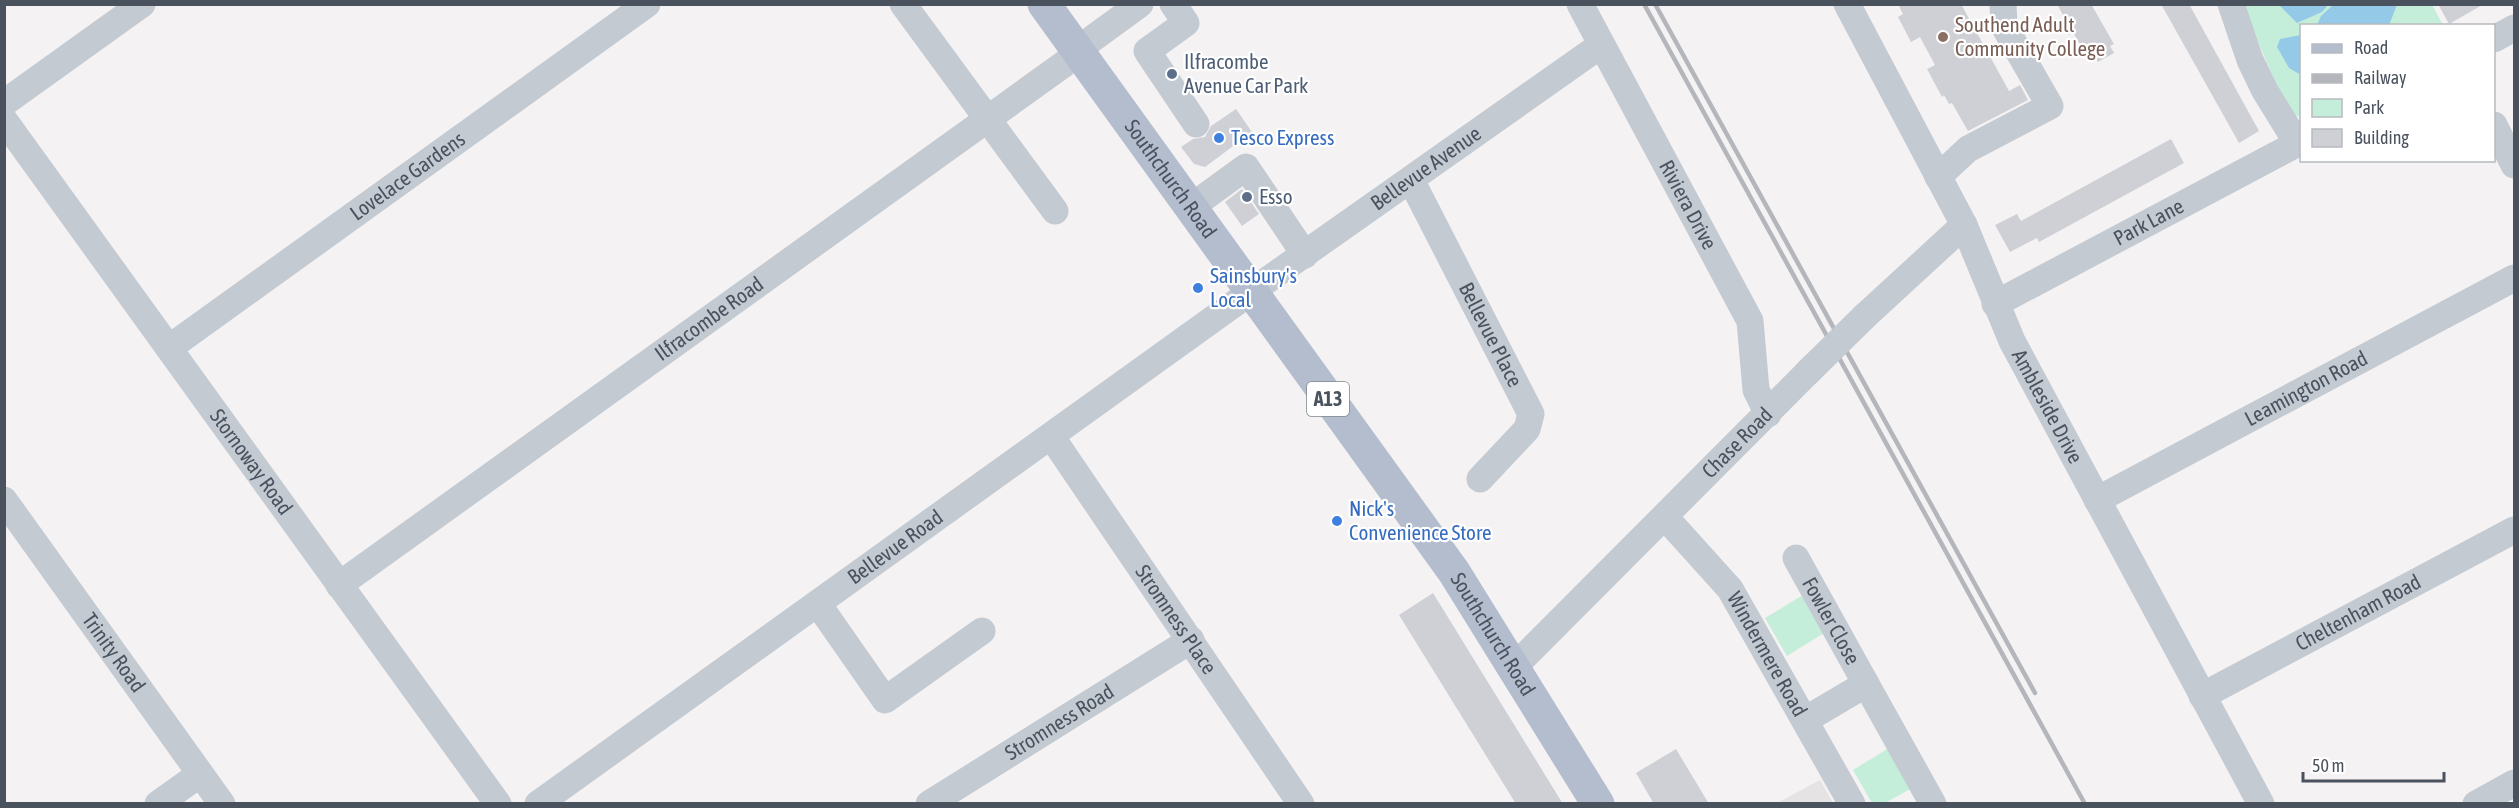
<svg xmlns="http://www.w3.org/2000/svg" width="2519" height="808" viewBox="0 0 2519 808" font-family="'Asap Condensed',sans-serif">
<rect width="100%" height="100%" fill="#f4f2f2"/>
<polygon fill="#e5e3e3" points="1820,780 1833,803 1777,803 1794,794"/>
<g fill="#c4eeda">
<polygon points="2242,5 2432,5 2443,25 2302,26 2301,117 2289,114"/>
<polygon points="1803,595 1824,633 1787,656 1765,618"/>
<polygon points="1889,748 1912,788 1885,803 1872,803 1853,770"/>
</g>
<g fill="#94cae8">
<polygon points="2279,5 2328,5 2322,12 2297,23"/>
<polygon points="2333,5 2333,4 2397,5 2389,25 2317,25 2321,16"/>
<polygon points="2301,35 2301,75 2289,68 2277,47 2280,39"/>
</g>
<g fill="#cfd0d6">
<polygon points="1898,4 1961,4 2009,91 2020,85 2028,100 1968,131 1952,103 1949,104 1944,95 1942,97 1927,69 1935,65 1920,37 1911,42 1898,17 1903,14"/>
<polygon points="2057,4 2091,4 2114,44 2110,46 2114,53 2098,62 2094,55 2088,59 2073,32 2069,35 2061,21 2065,19"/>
<polygon points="2161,4 2189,4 2259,131 2239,143"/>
<polygon points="2438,4 2484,4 2449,24"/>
<polygon points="1236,109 1252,132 1205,167 1194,164 1181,147 1193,139 1205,137 1211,126"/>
<polygon points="2171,139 2184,163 2039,242 2037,238 2010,252 1995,225 2017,214 2021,221"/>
<polygon points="1242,189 1259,214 1242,226 1225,202"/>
<polygon points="1433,593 1563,804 1516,804 1399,615"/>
<polygon points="1676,749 1709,804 1654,804 1636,773"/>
</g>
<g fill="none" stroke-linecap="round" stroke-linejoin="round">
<g stroke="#c3cad2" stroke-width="27">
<polyline points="903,4 1055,211"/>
<polyline points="1173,4 1186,23 1147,51 1196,124"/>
<path id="s1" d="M1580 4 1750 321 1756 390 1768 414"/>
<path id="s2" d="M1847 4 1964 225 2012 341 2261 804"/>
<polyline points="2231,4 2250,60 2265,91 2297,143"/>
<polyline points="2494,39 2514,28"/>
<polyline points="4,103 142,4"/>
<path id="s3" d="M4 120 498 804"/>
<polyline points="2494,125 2514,165"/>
<polyline points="1938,177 1968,149 2050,106 2004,26 2003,4"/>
<path id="s4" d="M1411 180 1531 414 1527 429 1480 479"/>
<polyline points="1191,207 1246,167 1305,255"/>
<path id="s5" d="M1995 304 2302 141"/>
<polyline points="1865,316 1964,225"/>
<path id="s6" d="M169 348 647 4"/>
<path id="s7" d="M1051 436 1301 804"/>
<path id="s8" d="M4 500 222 804"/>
<path id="s9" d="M2097 500 2514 278"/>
<path id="s10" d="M1665 517 1730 589 1852 804"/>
<path id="s11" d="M1796 558 1866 684 1805 720"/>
<path id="s12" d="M339 585 1064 64 1092 39 1140 4"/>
<polyline points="818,604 885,700 982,631"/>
<path id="s13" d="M1515 666 1808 372"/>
<polyline points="1866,684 1933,804"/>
<path id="s14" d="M2202 696 2514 530"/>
<polyline points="158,804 200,774"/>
<path id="s15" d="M538 804 1252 291 1601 45"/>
<path id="s16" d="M929 804 1191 640"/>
<polyline points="2476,804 2514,783"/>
</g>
<path stroke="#b3bdce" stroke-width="33" id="s17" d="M1044 4 1454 572 1598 804"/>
<g stroke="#b4b6bb" stroke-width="4.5">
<polyline points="1644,4 2085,804"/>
<polyline points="1655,4 2035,693"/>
</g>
<polyline stroke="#c3cad2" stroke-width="27" points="1808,372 1865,316"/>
</g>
<circle fill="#8d6e63" stroke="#fff" stroke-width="2" cx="1943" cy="37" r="6"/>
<g fill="#5c6f8a" stroke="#fff" stroke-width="2">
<circle cx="1172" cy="74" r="6"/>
<circle cx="1247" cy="197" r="6"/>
</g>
<g fill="#3f7fe0" stroke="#fff" stroke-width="2">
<circle cx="1219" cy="138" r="6"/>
<circle cx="1198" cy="288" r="6"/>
<circle cx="1337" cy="521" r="6"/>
</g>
<g text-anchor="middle" stroke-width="4.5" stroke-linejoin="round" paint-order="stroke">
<rect fill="#fff" stroke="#80868e" stroke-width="1.5" x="1307" y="382" width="42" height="34" rx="4.5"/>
<g font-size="20" font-weight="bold" fill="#4a525e">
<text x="1328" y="406">A13</text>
</g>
<g font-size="21" fill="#785e54" stroke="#fff" text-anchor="start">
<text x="1955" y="32">Southend Adult<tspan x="1955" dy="24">Community College</tspan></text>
</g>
<g font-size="21" fill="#4e5e75" stroke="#fff" text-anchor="start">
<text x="1184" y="69">Ilfracombe<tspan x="1184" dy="24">Avenue Car Park</tspan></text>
<text x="1259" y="204">Esso</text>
</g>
<g font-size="21" fill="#366cbe" stroke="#fff" text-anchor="start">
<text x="1231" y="145">Tesco Express</text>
<text x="1210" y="283">Sainsbury's<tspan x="1210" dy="24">Local</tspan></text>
<text x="1349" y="516">Nick's<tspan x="1349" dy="24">Convenience Store</tspan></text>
</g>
<g font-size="21" fill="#4a525e" stroke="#fff">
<text dy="7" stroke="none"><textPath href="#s15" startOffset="1092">Bellevue Avenue</textPath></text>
<text dy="7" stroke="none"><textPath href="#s6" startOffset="294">Lovelace Gardens</textPath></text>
<text dy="7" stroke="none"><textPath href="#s17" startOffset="216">Southchurch Road</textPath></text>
<text dy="7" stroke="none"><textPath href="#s1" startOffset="228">Riviera Drive</textPath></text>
<text dy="7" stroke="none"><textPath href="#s5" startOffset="174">Park Lane</textPath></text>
<text dy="7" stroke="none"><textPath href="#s12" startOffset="456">Ilfracombe Road</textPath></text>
<text dy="7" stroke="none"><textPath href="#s4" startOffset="174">Bellevue Place</textPath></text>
<text dy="7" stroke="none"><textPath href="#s9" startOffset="237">Leamington Road</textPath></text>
<text dy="7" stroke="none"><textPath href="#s2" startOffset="450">Ambleside Drive</textPath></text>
<text dy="7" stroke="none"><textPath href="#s13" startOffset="315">Chase Road</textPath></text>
<text dy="7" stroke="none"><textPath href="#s3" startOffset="422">Stornoway Road</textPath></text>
<text dy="7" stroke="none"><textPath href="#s15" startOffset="440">Bellevue Road</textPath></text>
<text dy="7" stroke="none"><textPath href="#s14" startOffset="177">Cheltenham Road</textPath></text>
<text dy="7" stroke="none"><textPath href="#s7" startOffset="222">Stromness Place</textPath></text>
<text dy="7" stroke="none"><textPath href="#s11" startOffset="72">Fowler Close</textPath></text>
<text dy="7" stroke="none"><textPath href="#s17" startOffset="774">Southchurch Road</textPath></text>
<text dy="7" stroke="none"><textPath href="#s8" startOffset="188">Trinity Road</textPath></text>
<text dy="7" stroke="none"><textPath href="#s10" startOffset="172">Windermere Road</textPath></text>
<text dy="7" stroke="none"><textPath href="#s16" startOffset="154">Stromness Road</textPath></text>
</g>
</g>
<rect width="2519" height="808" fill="none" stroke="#4a525e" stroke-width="12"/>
<rect x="2300" y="24" width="195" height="138" fill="#ffffff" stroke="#b7babf" stroke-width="1.5"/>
<rect x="2312" y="44" width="30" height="9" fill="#b3bdce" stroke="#b7babf" stroke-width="1.5"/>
<text x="2354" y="54" font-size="18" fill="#4a525e">Road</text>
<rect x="2312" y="74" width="30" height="9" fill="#b4b6bb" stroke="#b7babf" stroke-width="1.5"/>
<text x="2354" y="84" font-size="18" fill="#4a525e">Railway</text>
<rect x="2312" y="99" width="30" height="18" fill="#c4eeda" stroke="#b7babf" stroke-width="1.5"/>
<text x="2354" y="114" font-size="18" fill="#4a525e">Park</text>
<rect x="2312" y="129" width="30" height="18" fill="#cfd0d6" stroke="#b7babf" stroke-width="1.5"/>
<text x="2354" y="144" font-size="18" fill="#4a525e">Building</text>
<path d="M2303 772v9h141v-9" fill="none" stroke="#4a525e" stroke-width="3"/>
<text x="2312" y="772" font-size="18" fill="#4a525e" stroke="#ffffff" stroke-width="4.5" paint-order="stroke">50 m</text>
</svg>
